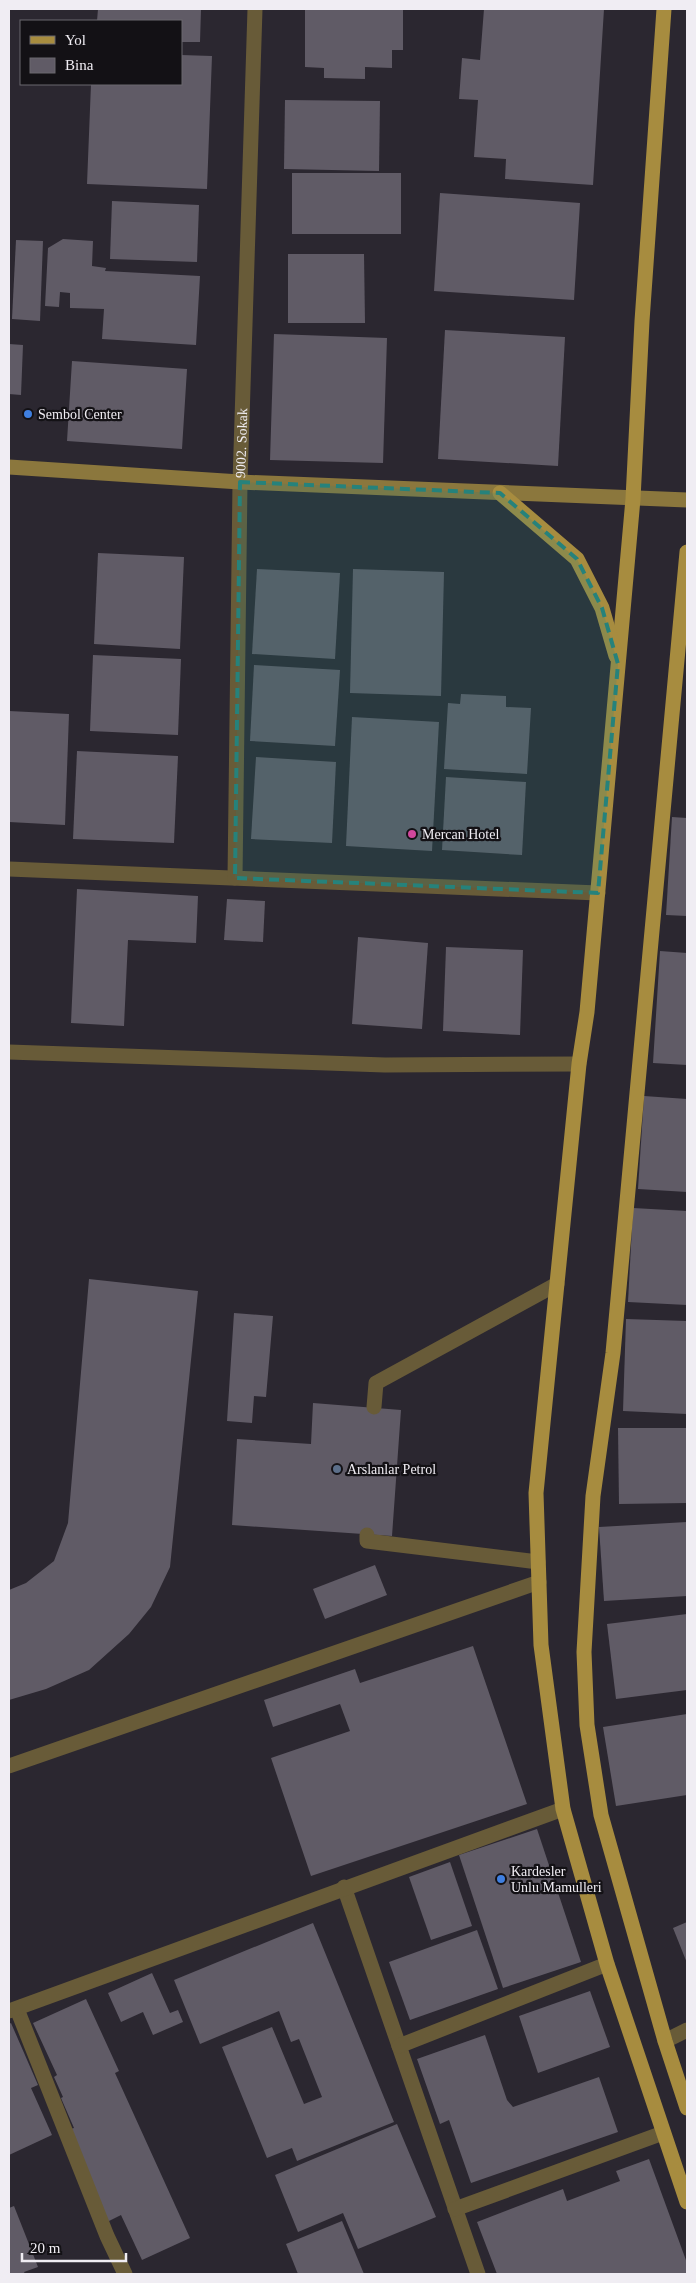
<svg xmlns="http://www.w3.org/2000/svg" width="696" height="2283" viewBox="0 0 696 2283" font-family="Georgia,serif">
<rect width="100%" height="100%" fill="#2b2730"/>
<g fill="#605b66">
<polygon points="98,9 201,9 200,42 181,42 181,21 97,21"/>
<polygon points="305,9 403,9 403,50 392,50 392,68 365,67 365,79 324,78 324,68 305,67"/>
<polygon points="484,9 604,9 593,185 505,179 506,159 474,157 478,100 459,99 462,58 480,60"/>
<polygon points="181,55 212,56 207,189 87,184 91,84 181,84"/>
<polygon points="285,100 380,101 379,171 284,169"/>
<rect x="292" y="173" width="109" height="61"/>
<polygon points="440,193 580,203 574,300 434,291"/>
<polygon points="112,201 199,205 197,262 110,259"/>
<polygon points="63,239 93,241 92,266 106,268 105,271 200,276 196,345 102,339 104,309 70,308 70,293 60,292 59,307 45,306 48,248"/>
<polygon points="16,240 43,241 40,321 12,319"/>
<polygon points="288,254 364,254 365,323 288,323"/>
<polygon points="445,330 565,337 558,466 438,459"/>
<polygon points="274,334 387,338 383,463 270,460"/>
<polygon points="9,344 23,345 21,395 9,394"/>
<polygon points="72,361 187,369 182,449 67,441"/>
<polygon points="98,553 184,557 180,649 94,644"/>
<polygon points="257,569 340,573 335,659 252,654"/>
<polygon points="353,569 444,572 441,696 350,693"/>
<polygon points="93,655 181,659 178,735 90,731"/>
<polygon points="254,665 340,670 335,746 250,741"/>
<polygon points="461,694 506,696 506,707 531,708 527,774 444,769 448,703 460,704"/>
<polygon points="9,711 69,714 65,825 9,822"/>
<polygon points="352,717 439,722 432,851 346,846"/>
<polygon points="77,751 178,756 174,843 73,839"/>
<polygon points="256,757 336,762 332,843 251,839"/>
<polygon points="446,777 526,782 522,855 442,850"/>
<polygon points="672,817 687,818 687,916 666,915"/>
<polygon points="77,889 198,896 196,943 128,940 124,1026 71,1023"/>
<polygon points="227,899 265,901 263,942 224,940"/>
<polygon points="358,937 428,943 422,1029 352,1024"/>
<polygon points="446,947 523,950 520,1035 443,1031"/>
<polygon points="660,951 687,953 687,1065 653,1063"/>
<polygon points="644,1096 687,1099 687,1192 638,1189"/>
<polygon points="633,1208 687,1211 687,1305 628,1302"/>
<polygon points="89,1279 198,1291 170,1567 151,1607 129,1634 89,1670 46,1689 9,1700 9,1590 26,1583 54,1561 68,1523"/>
<polygon points="234,1313 273,1316 266,1397 254,1396 252,1423 227,1421"/>
<polygon points="626,1319 687,1321 687,1414 623,1411"/>
<polygon points="313,1403 401,1410 392,1536 232,1525 237,1439 311,1444"/>
<polygon points="618,1428 687,1428 687,1503 619,1504"/>
<polygon points="687,1522 687,1596 604,1601 599,1527"/>
<polygon points="375,1565 387,1595 325,1619 313,1589"/>
<polygon points="687,1614 687,1690 616,1699 607,1624"/>
<polygon points="473,1646 527,1804 311,1876 271,1758 350,1731 340,1704 273,1727 264,1700 355,1669 360,1683"/>
<polygon points="687,1714 687,1795 616,1806 603,1727"/>
<polygon points="537,1829 581,1962 503,1988 459,1855"/>
<polygon points="450,1862 472,1926 431,1940 409,1877"/>
<polygon points="687,1922 687,1963 673,1928"/>
<polygon points="313,1923 394,2122 297,2161 292,2148 267,2158 222,2047 272,2027 304,2104 322,2097 299,2039 291,2042 279,2011 200,2044 174,1980"/>
<polygon points="477,1930 498,1989 410,2020 389,1962"/>
<polygon points="152,1973 170,2013 178,2010 183,2022 153,2035 143,2012 121,2022 108,1993"/>
<polygon points="590,1991 610,2047 538,2073 519,2016"/>
<polygon points="86,1999 119,2071 115,2073 190,2238 142,2260 121,2215 107,2222 70,2129 74,2128 61,2098 63,2097 54,2077 57,2075 33,2023"/>
<polygon points="11,2023 38,2085 31,2088 52,2135 9,2155 9,2024"/>
<polygon points="485,2035 507,2100 513,2107 599,2077 618,2132 471,2183 449,2120 440,2124 417,2059"/>
<polygon points="397,2124 436,2217 358,2249 343,2213 298,2232 275,2175"/>
<polygon points="649,2159 687,2263 687,2274 497,2274 477,2222 563,2189 567,2201 620,2181 616,2171"/>
<polygon points="14,2206 38,2267 24,2272 25,2274 9,2274 9,2208"/>
<polygon points="342,2221 364,2274 298,2274 286,2244"/>
</g>
<g fill="none" stroke-linecap="round" stroke-linejoin="round">
<g stroke="#685b38" stroke-width="15">
<polyline points="374,1407 376,1383 557,1284"/>
<polyline points="367,1535 367,1541 538,1562"/>
</g>
<g stroke="#685b38" stroke-width="15">
<polyline points="9,869 598,893"/>
<path id="s1" d="M235 878 240 482 255 9"/>
<polyline points="9,1052 385,1065 579,1064"/>
<polyline points="9,1766 539,1582"/>
<polyline points="344,1887 478,2274"/>
<polyline points="17,2009 107,2236 125,2274"/>
<polyline points="9,2011 563,1809"/>
<polyline points="665,2041 687,2030"/>
<polyline points="399,2046 607,1964"/>
<polyline points="455,2209 663,2133"/>
</g>
<polyline stroke="#8b773d" stroke-width="15" points="9,467 240,482 687,500"/>
<g stroke="#a78c3f" stroke-width="15">
<polyline points="664,9 642,321 633,499 587,1012 579,1064 536,1493 541,1645 563,1809 607,1964 687,2202"/>
<polyline points="500,493 577,559 602,608 616,656"/>
<polyline points="687,552 613,1353 593,1496 584,1652 587,1725 601,1815 665,2041 687,2108"/>
</g>
</g>
<path fill="#26827b" fill-opacity="0.2" stroke="#26827b" stroke-width="4" stroke-dasharray="10 6" stroke-linejoin="round" d="M240 482 500 493 577 559 602 608 618 664 598 893 235 878Z"/>
<g fill="#3f7fe0" stroke="#131115" stroke-width="2">
<circle cx="28" cy="414" r="5"/>
<circle cx="501" cy="1879" r="5"/>
</g>
<circle fill="#d1479c" stroke="#131115" stroke-width="2" cx="412" cy="834" r="5"/>
<circle fill="#5c6f8a" stroke="#131115" stroke-width="2" cx="337" cy="1469" r="5"/>
<g text-anchor="middle" stroke-width="4.5" stroke-linejoin="round" paint-order="stroke">
<g font-size="14" fill="#f0edf3" stroke="#131115" text-anchor="start">
<text x="38" y="419">Sembol Center</text>
<text x="422" y="839">Mercan Hotel</text>
<text x="347" y="1474">Arslanlar Petrol</text>
<text x="511" y="1876">Kardesler<tspan x="511" dy="16">Unlu Mamulleri</tspan></text>
</g>
<g font-size="14" fill="#f0edf3" stroke="#131115">
<text dy="5" stroke="none"><textPath href="#s1" startOffset="435">9002. Sokak</textPath></text>
</g>
</g>
<rect width="696" height="2283" fill="none" stroke="#f0edf3" stroke-width="20"/>
<rect x="20" y="20" width="162" height="65" fill="#131115" stroke="#6b696e"/>
<rect x="30" y="36" width="25" height="8" fill="#a78c3f" stroke="#6b696e"/>
<text x="65" y="45" font-size="15" fill="#f0edf3">Yol</text>
<rect x="30" y="58" width="25" height="15" fill="#605b66" stroke="#6b696e"/>
<text x="65" y="70" font-size="15" fill="#f0edf3">Bina</text>
<path d="M22 2253v8h104v-8" fill="none" stroke="#f0edf3" stroke-width="2.5"/>
<text x="30" y="2253" font-size="15" fill="#f0edf3" stroke="#131115" stroke-width="4" paint-order="stroke">20 m</text>
</svg>
